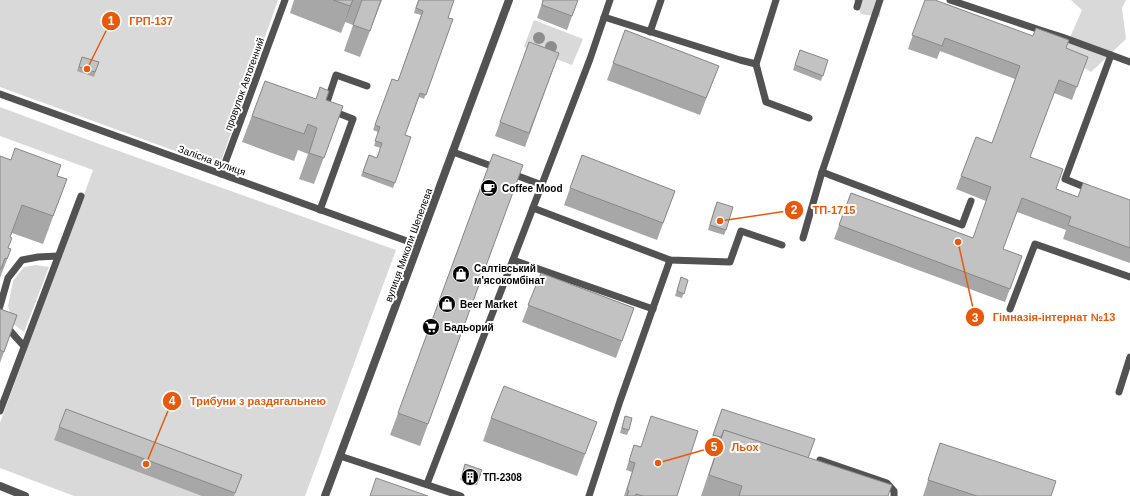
<svg xmlns="http://www.w3.org/2000/svg" width="1130" height="496" viewBox="0 0 1130 496" font-family="Arial,sans-serif">
<rect width="100%" height="100%" fill="#fff"/>
<g fill="#d9d9d9">
<polygon points="0,0 278,0 219,167 0,87"/>
<polygon points="854,0 881,0 880,17 861,14"/>
<polygon points="1071,0 1126,0 1122,8 1126,39 1091,72 1068,58 1067,44 1082,10"/>
<polygon points="534,20 583,39 572,65 524,47"/>
<polygon points="0,107 102,145 396,250 305,496 74,496 0,468 0,423 93,170 0,136"/>
<polygon points="36,265 49,267 24,332 12,323 8,306 13,281 24,267"/>
</g>
<g fill="none" stroke-linecap="round" stroke-linejoin="round">
<g stroke="#525252" stroke-width="7">
<polyline points="776,0 756,64 766,102 809,118"/>
<polyline points="950,0 1040,30 1062,37 1130,62"/>
<polyline points="857,7 859,0"/>
<polyline points="604,17 740,60 756,64"/>
<polyline points="650,32 661,0"/>
<polyline points="0,94 418,245"/>
<polyline points="453,152 497,168"/>
<polyline points="822,172 962,225 971,201"/>
<polyline points="510,173 542,185"/>
<polyline points="221,174 285,0"/>
<polyline points="1087,188 1065,179 1111,55"/>
<polyline points="533,208 670,260 730,262 741,231 782,245"/>
<polyline points="320,210 353,119 325,108 336,75 367,86"/>
<polyline points="803,238 822,172 880,0"/>
<polyline points="513,260 653,309"/>
<polyline points="0,306 8,278 22,260 38,257 58,256"/>
<polyline points="1010,309 1035,244 1130,277"/>
<path d="M0 311C4 326 14 335 24 346"/>
<polyline points="1119,392 1130,357"/>
<polyline points="0,411 81,196"/>
<polyline points="340,456 461,496"/>
<polyline points="820,460 887,483 894,491 894,496"/>
<polyline points="427,484 590,59 610,0"/>
<polyline points="589,496 620,401 670,260"/>
</g>
<g stroke="#525252" stroke-width="8">
<polyline points="0,486 25,496"/>
<polyline points="325,496 509,0"/>
</g>
</g>
<g fill="#8d8d8d">
<circle cx="539" cy="38" r="6"/>
<circle cx="551" cy="47" r="6"/>
</g>
<g fill="#a7a7a7">
<polygon points="294,0 382,0 360,57 344,51 353,25 345,22 341,33 290,13"/>
<polygon points="418,0 448,18 453,19 424,99 419,97 405,135 411,137 393,188 361,176 369,155 377,158 381,148 374,146 378,132 373,130 392,79 398,81 421,15 414,13"/>
<polygon points="543,0 578,0 567,30 537,18"/>
<polygon points="925,0 1066,48 1088,57 1072,100 1054,93 1030,157 1056,189 1078,197 1130,200 1130,263 1063,239 1066,230 1017,212 1003,249 1022,256 1005,302 834,239 851,193 973,238 986,201 956,189 976,137 992,143 1015,79 940,51 937,59 908,49"/>
<polygon points="625,30 719,66 700,115 607,80"/>
<polygon points="529,42 559,53 525,147 495,136"/>
<polygon points="800,50 828,60 821,81 793,70"/>
<polygon points="82,57 99,62 94,77 77,71"/>
<polygon points="265,81 316,99 326,100 343,106 314,184 299,179 308,154 298,150 294,161 242,142"/>
<polygon points="493,154 523,165 420,446 390,435"/>
<polygon points="582,155 675,191 657,240 564,205"/>
<polygon points="0,156 67,179 43,244 12,233 10,237 8,248 11,249 0,278"/>
<polygon points="715,206 726,230 724,235 708,230"/>
<polygon points="541,273 634,308 616,358 522,322"/>
<polygon points="681,277 688,280 682,298 675,296"/>
<polygon points="0,309 17,315 0,363"/>
<polygon points="66,409 242,475 234,496 202,496 54,440"/>
<polygon points="722,409 808,458 888,496 701,496 716,451 708,448"/>
<polygon points="625,416 629,430 627,435 620,433"/>
<polygon points="651,416 677,496 624,496 632,472 626,470 631,454 634,445 641,447"/>
<polygon points="491,418 597,422 577,476 483,441"/>
<polygon points="940,443 1051,496 923,496"/>
<polygon points="465,464 482,470 477,485 460,480"/>
</g>
<polygon fill="#888" points="353,0 341,33 350,6"/>
<g fill="#c2c2c2" stroke="#888">
<polygon points="333,0 353,0 350,6"/>
<polygon points="362,0 381,0 370,31 353,25"/>
<polygon points="419,0 454,0 448,18 453,19 426,95 420,93 405,135 411,137 395,183 363,172 369,155 377,158 382,143 375,141 380,127 375,125 392,79 398,81 423,11 416,8"/>
<polygon points="543,0 578,0 572,16 542,5"/>
<polygon points="925,0 935,0 1033,36 1036,28 1069,40 1066,48 1088,57 1077,87 1059,80 1030,157 1063,169 1056,189 1078,197 1083,183 1130,200 1130,248 1068,225 1071,217 1022,198 1003,249 1022,256 1010,289 839,225 851,193 973,238 991,187 961,176 976,137 992,143 1020,66 945,38 942,46 912,35"/>
<polygon points="625,30 719,66 706,98 613,63"/>
<polygon points="529,42 559,53 529,133 500,122"/>
<polygon points="800,50 828,60 823,76 795,65"/>
<polygon points="82,57 99,62 95,72 79,67"/>
<polygon points="265,81 316,99 320,87 329,91 326,100 343,106 324,158 309,153 317,128 308,124 304,134 252,116"/>
<polygon points="15,148 61,165 57,176 67,179 53,216 22,205 10,237 12,238 8,248 11,249 7,259 5,258 1,269 0,269 0,156 11,160"/>
<polygon points="493,154 523,165 428,424 398,413"/>
<polygon points="582,155 675,191 663,223 570,188"/>
<polygon points="717,202 733,207 726,230 710,225"/>
<polygon points="541,273 634,308 622,341 528,305"/>
<polygon points="681,277 688,280 684,294 677,291"/>
<polygon points="0,309 17,315 4,352 0,350"/>
<polygon points="504,386 597,422 585,454 491,418"/>
<polygon points="66,409 242,475 235,493 59,427"/>
<polygon points="722,409 815,439 808,458 724,430 721,437 713,435"/>
<polygon points="625,416 632,418 629,430 622,428"/>
<polygon points="651,416 698,431 677,496 643,496 636,494 635,496 627,496 629,491 627,490 635,463 629,461 634,445 641,447"/>
<polygon points="724,430 892,485 888,496 739,496 742,486 709,475"/>
<polygon points="940,443 1056,481 1051,496 977,496 928,480"/>
<polygon points="465,464 482,470 478,481 462,475"/>
<polygon points="376,478 428,496 370,496"/>
</g>
<defs>
<g id="cafe-disc" transform="scale(0.9)"><circle r="9.5" fill="#000" stroke="#fff"/><path d="M-5.5-4.5H6V0H3Q3 3.5 0 3.5H-2.5Q-5.5 3.5-5.5 0ZM3-3.2v2h1.7v-2ZM-6 4.5H4V6H-6Z" fill="#fff"/></g>
<g id="shop-disc" transform="scale(0.9)"><circle r="9.5" fill="#000" stroke="#fff"/><path d="M-5-2.5h2.3a2.7 3.5 0 0 1 5.4 0H5L5.5 6h-11ZM-1.5-2.5h3a1.5 2.3 0 0 0-3 0Z" fill="#fff"/></g>
<g id="supermarket-disc" transform="scale(0.9)"><circle r="9.5" fill="#000" stroke="#fff"/><path d="M-6-5.5h2.5l.6 2H6L4.5 2H-2.5L-4.4-4H-6ZM-1.5 3.2a1.3 1.3 0 1 0 .1 0ZM3 3.2a1.3 1.3 0 1 0 .1 0Z" fill="#fff"/></g>
<g id="building-disc" transform="scale(0.9)"><circle r="9.5" fill="#000" stroke="#fff"/><path d="M-4-6H4V6H1V3H-1V6H-4ZM-2.5-4.3h1.7v1.8h-1.7ZM.8-4.3h1.7v1.8H.8ZM-2.5-1h1.7V.8h-1.7ZM.8-1h1.7V.8H.8Z" fill="#fff"/></g>
</defs>
<g fill-rule="evenodd">
<use href="#cafe-disc" x="489" y="188"/>
<use href="#shop-disc" x="461" y="274"/>
<use href="#shop-disc" x="447" y="304"/>
<use href="#supermarket-disc" x="431" y="327"/>
<use href="#building-disc" x="470" y="477"/>
</g>
<g text-anchor="middle" stroke-width="4" stroke-linejoin="round" paint-order="stroke">
<g font-size="10" fill="#000" stroke="#fff">
<text transform="translate(244 84) rotate(-70)" y="4">провулок Автогенний</text>
<text transform="translate(212 160) rotate(20)" y="4">Залісна вулиця</text>
<text transform="translate(408 245) rotate(-70)" y="4">вулиця Миколи Шепелєва</text>
</g>
<g font-size="10" font-weight="bold" fill="#000" stroke="#fff" text-anchor="start">
<text x="502" y="192">Coffee Mood</text>
<text x="474" y="272">Салтівський<tspan x="474" dy="12">м'ясокомбінат</tspan></text>
<text x="460" y="308">Beer Market</text>
<text x="444" y="331">Бадьорий</text>
<text x="483" y="481">ТП-2308</text>
</g>
</g>
<path fill="none" stroke="#e8590c" stroke-width="1.5" d="M87 69L111 21M720 221L794 210M958 242L975 317M146 464L172 401M658 463L714 447"/>
<g fill="#e8590c" stroke="#fff" stroke-width="1.5">
<circle cx="87" cy="69" r="4"/>
<circle cx="720" cy="221" r="4"/>
<circle cx="958" cy="242" r="4"/>
<circle cx="146" cy="464" r="4"/>
<circle cx="658" cy="463" r="4"/>
<circle cx="111" cy="21" r="10"/>
<circle cx="794" cy="210" r="10"/>
<circle cx="975" cy="317" r="10"/>
<circle cx="172" cy="401" r="10"/>
<circle cx="714" cy="447" r="10"/>
</g>
<g font-size="12" text-anchor="middle" font-weight="bold" fill="#fff">
<text x="111" y="25">1</text>
<text x="794" y="214">2</text>
<text x="975" y="322">3</text>
<text x="172" y="405">4</text>
<text x="714" y="451">5</text>
</g>
<g font-size="11" text-anchor="middle" font-weight="bold" fill="#e8590c" stroke="#fff" stroke-width="4" stroke-linejoin="round" paint-order="stroke">
<text x="151" y="25">ГРП-137</text>
<text x="834" y="214">ТП-1715</text>
<text x="1054" y="321">Гімназія-інтернат №13</text>
<text x="258" y="405">Трибуни з раздягальнею</text>
<text x="745" y="451">Льох</text>
</g>
</svg>
